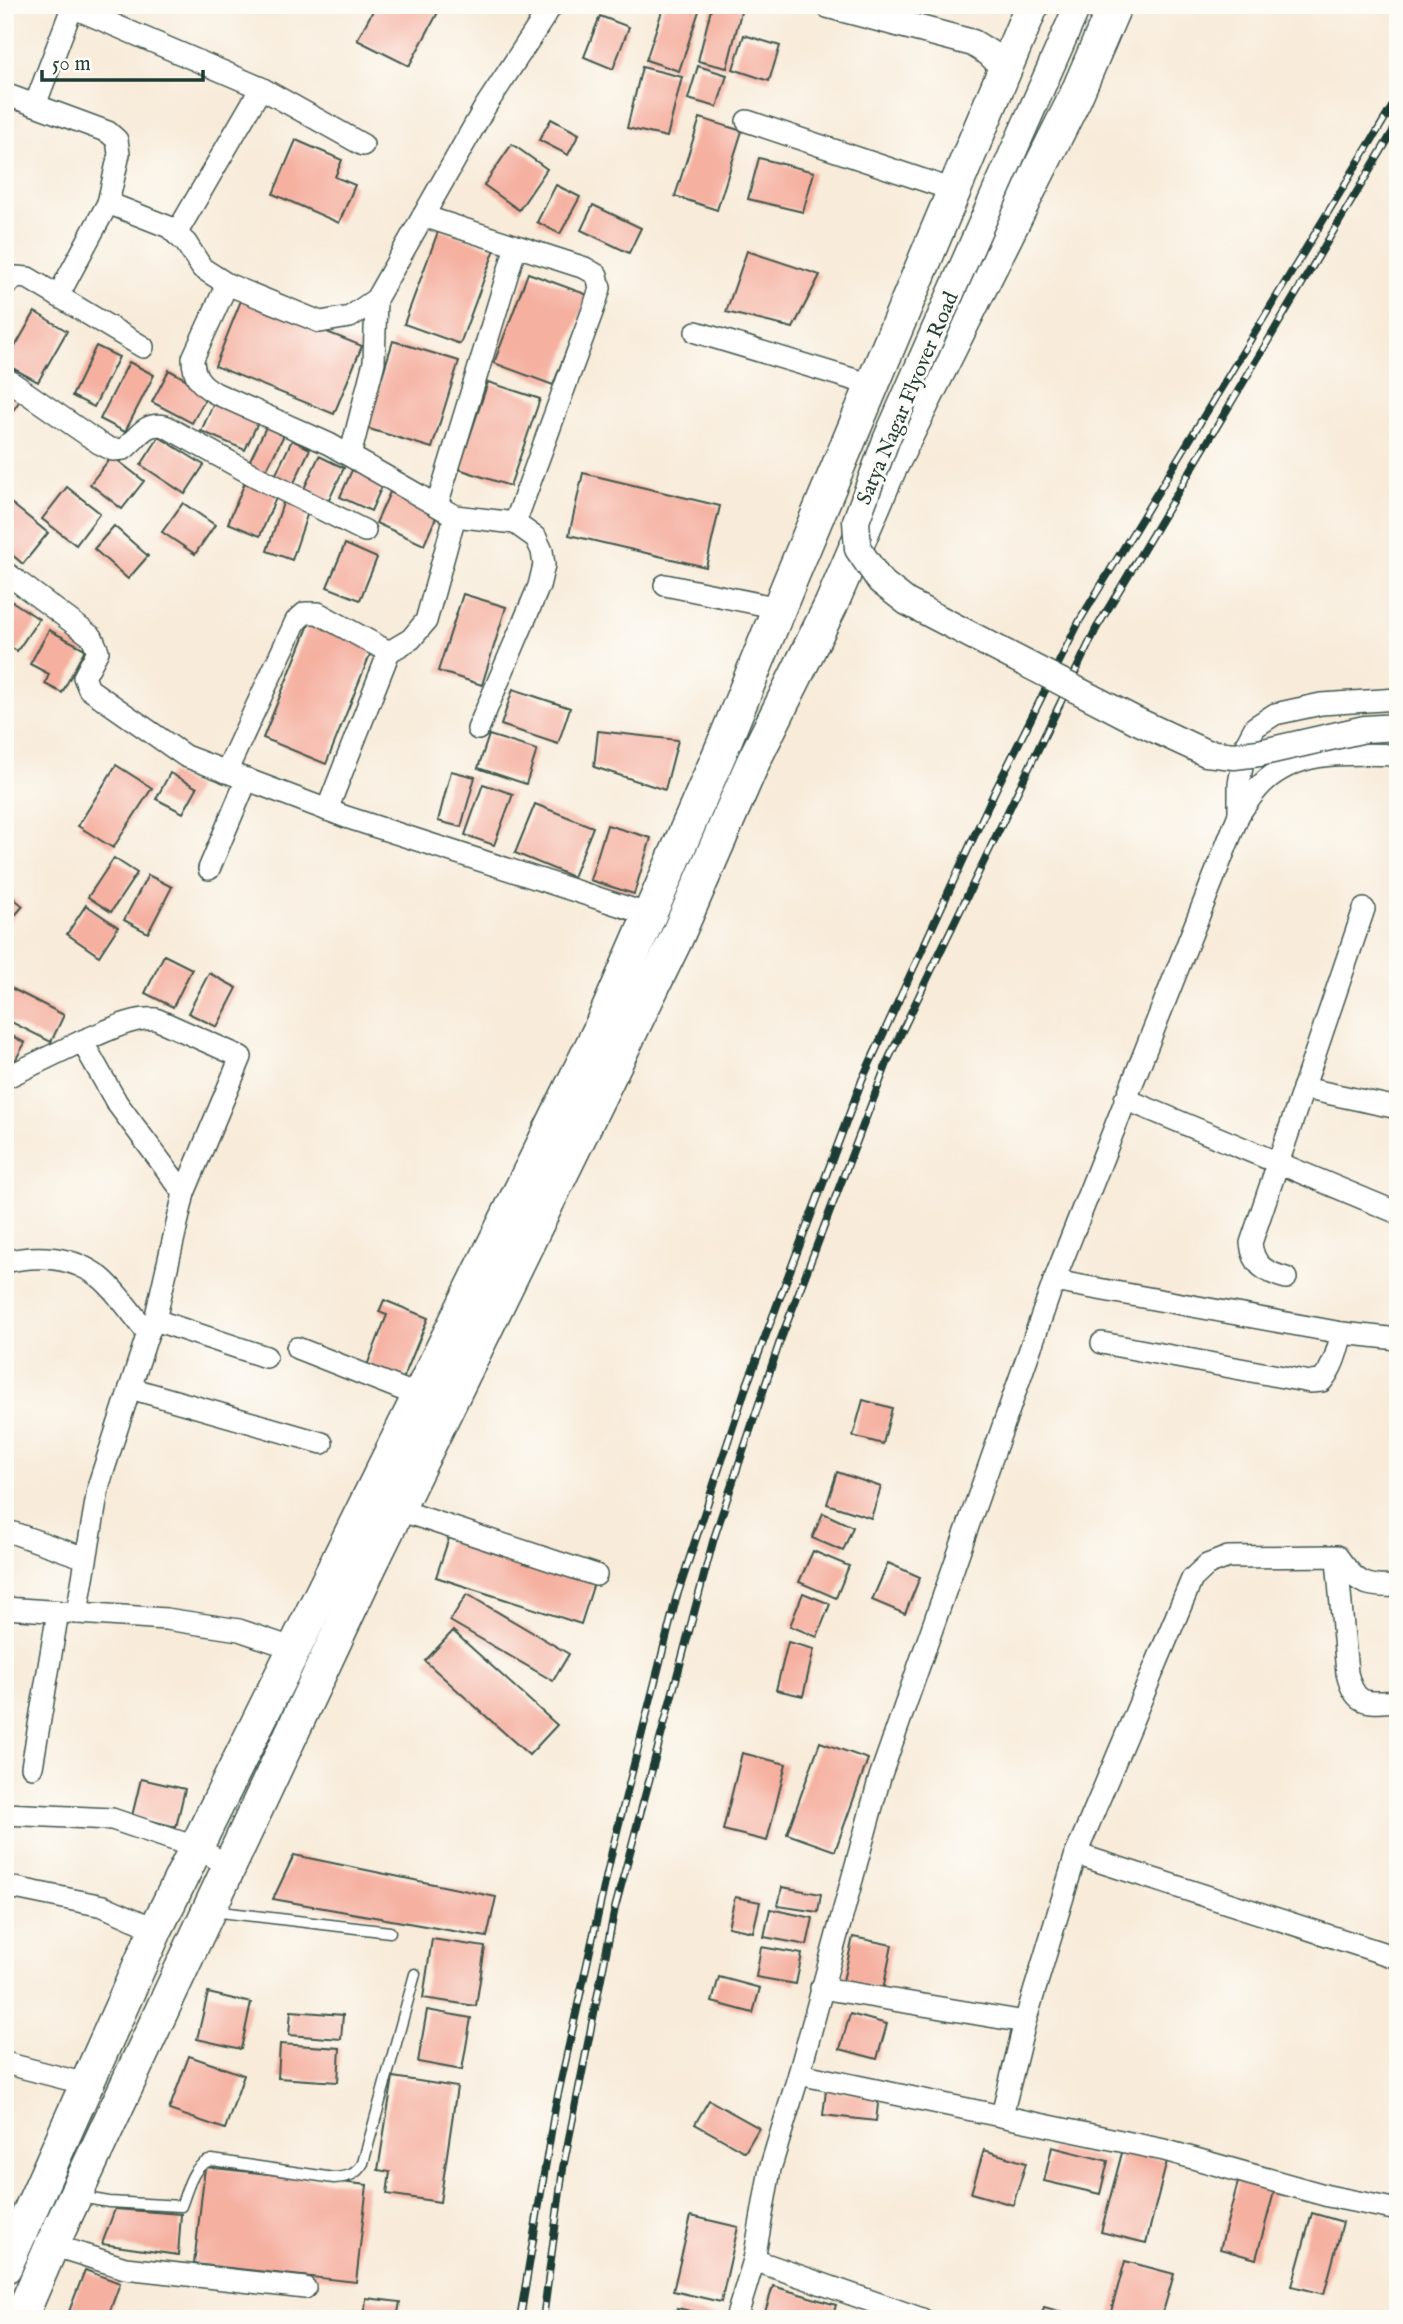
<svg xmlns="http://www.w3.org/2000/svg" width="1403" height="2324" viewBox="0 0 1403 2324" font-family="'IM FELL English',serif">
<rect width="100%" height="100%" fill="#fdfcf7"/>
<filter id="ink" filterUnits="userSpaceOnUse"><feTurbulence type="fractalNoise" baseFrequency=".0143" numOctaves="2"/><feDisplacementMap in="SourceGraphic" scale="14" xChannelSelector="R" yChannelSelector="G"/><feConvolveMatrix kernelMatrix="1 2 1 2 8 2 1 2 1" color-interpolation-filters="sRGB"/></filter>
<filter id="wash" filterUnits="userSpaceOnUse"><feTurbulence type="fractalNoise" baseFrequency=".00686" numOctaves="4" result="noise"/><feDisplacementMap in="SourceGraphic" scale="28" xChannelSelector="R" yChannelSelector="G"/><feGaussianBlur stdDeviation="1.57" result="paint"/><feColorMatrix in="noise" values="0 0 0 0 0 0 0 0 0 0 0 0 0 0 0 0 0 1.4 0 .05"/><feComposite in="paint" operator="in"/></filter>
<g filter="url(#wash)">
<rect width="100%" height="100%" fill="#f8ebd9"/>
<g id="blocks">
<g fill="#f5b0a0">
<polygon points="376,5 442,5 409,66 357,40"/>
<polygon points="664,5 701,5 679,71 646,60"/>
<polygon points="712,5 730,5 742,8 727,68 698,61"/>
<polygon points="600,16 629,27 613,69 584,57"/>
<polygon points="744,35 780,46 769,81 733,69"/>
<polygon points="698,66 727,75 717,107 688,99"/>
<polygon points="642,67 682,77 667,137 627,128"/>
<polygon points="700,118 742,131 717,210 675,196"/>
<polygon points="551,119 579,134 568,155 539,140"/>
<polygon points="296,140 342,160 335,177 355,185 339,223 273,194"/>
<polygon points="512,144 547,169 519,210 484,185"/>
<polygon points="759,158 814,172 803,212 748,199"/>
<polygon points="556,185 580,197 560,234 537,222"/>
<polygon points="593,205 641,228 629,253 581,230"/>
<polygon points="439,229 495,249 460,344 404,324"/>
<polygon points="747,251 820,275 793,328 726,312"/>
<polygon points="528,273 588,295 553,385 494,363"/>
<polygon points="242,298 362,346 334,414 215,366"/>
<polygon points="35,312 67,331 38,382 5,364"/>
<polygon points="393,341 459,361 432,448 366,428"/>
<polygon points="96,346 119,357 94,407 72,396"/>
<polygon points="129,362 154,375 125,432 100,419"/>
<polygon points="169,370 209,392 192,423 152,402"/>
<polygon points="488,382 540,399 510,486 459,469"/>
<polygon points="5,383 23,396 5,422"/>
<polygon points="216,398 260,418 245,450 201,431"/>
<polygon points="266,427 284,435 265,473 248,464"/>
<polygon points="159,437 204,465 185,494 141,465"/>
<polygon points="292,440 310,449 292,487 274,478"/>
<polygon points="112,456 144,481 122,509 90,484"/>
<polygon points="319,456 344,468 328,502 303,491"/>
<polygon points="352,470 383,484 371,511 340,497"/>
<polygon points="583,473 720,506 706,567 569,535"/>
<polygon points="246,480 278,493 260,536 228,523"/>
<polygon points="67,487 100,513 76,545 42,519"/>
<polygon points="390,492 438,513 424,545 376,523"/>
<polygon points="284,500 309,509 292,560 267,551"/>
<polygon points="11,503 48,533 23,564 5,549 5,510"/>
<polygon points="183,503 215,525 195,554 162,532"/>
<polygon points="114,526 148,556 128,579 94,549"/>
<polygon points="345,544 377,558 360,600 327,587"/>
<polygon points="463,594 506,607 482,685 438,671"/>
<polygon points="10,600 39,619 17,651 5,643 5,607"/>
<polygon points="310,622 373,647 326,764 263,738"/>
<polygon points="49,630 85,649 62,693 45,684 49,674 30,664"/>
<polygon points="513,689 570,708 558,744 501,725"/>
<polygon points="598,731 678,740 665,790 594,767"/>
<polygon points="489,735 537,750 526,784 478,768"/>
<polygon points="116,765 152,788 113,848 78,826"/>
<polygon points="451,771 475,777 461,827 438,821"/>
<polygon points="170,773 197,788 183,813 156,799"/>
<polygon points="483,784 513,794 494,845 465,835"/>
<polygon points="535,804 593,827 573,877 515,853"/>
<polygon points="607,825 651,838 634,894 590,880"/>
<polygon points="114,858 137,873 111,912 88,897"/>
<polygon points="148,875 172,887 148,933 124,920"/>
<polygon points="5,891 23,906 5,927"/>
<polygon points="86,905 118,927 99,956 67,934"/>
<polygon points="164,955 192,969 173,1007 145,993"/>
<polygon points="209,973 237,988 217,1027 188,1013"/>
<polygon points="5,985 64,1015 51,1042 5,1019"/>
<polygon points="5,1032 25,1043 11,1068 5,1065"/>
<polygon points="384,1300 428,1318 400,1387 364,1373 387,1315 379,1312"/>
<polygon points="863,1400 892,1408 883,1444 853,1436"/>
<polygon points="837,1472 881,1487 871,1518 827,1504"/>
<polygon points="823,1513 853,1527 843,1551 812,1538"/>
<polygon points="450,1535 594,1583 581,1624 436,1577"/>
<polygon points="813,1551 849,1566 836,1598 799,1582"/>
<polygon points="888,1563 920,1577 905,1614 872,1600"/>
<polygon points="803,1593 830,1604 817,1637 790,1626"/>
<polygon points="467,1594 569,1654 553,1681 450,1621"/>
<polygon points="453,1631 557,1725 529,1755 425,1661"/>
<polygon points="788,1642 814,1649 803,1696 776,1690"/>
<polygon points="820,1742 868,1759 835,1851 787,1834"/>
<polygon points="742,1753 786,1764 767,1841 723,1830"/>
<polygon points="141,1779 185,1789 176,1827 132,1816"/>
<polygon points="294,1855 496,1897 487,1937 273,1899"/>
<polygon points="782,1887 821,1894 818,1912 778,1906"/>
<polygon points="735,1897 760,1902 753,1932 728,1927"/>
<polygon points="770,1909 813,1918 807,1945 764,1937"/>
<polygon points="853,1937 892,1945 883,1990 843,1981"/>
<polygon points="432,1939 485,1947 476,2006 423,1998"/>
<polygon points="761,1947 802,1954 796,1984 756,1977"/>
<polygon points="719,1977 760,1988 753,2013 712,2002"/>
<polygon points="208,1993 251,2003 241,2049 197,2039"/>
<polygon points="427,2010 471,2018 462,2070 418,2062"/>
<polygon points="291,2011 343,2015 341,2039 289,2035"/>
<polygon points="850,2014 887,2024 877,2059 840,2049"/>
<polygon points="280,2044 340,2048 338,2082 278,2078"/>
<polygon points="189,2056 244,2075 225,2129 169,2110"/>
<polygon points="393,2077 457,2087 440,2202 387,2194 390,2172 378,2170"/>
<polygon points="826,2090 879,2096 876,2121 823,2115"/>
<polygon points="709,2100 759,2128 745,2152 695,2124"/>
<polygon points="1052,2147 1108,2161 1100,2194 1044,2181"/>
<polygon points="1123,2149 1167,2161 1146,2243 1101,2232"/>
<polygon points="984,2150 1026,2163 1013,2205 971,2193"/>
<polygon points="205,2167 367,2185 356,2282 194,2264"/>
<polygon points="1238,2182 1274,2192 1256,2259 1220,2249"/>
<polygon points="115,2209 181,2214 178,2255 102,2244"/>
<polygon points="1312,2213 1343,2222 1324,2294 1292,2286"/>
<polygon points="691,2216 738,2227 721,2302 673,2291"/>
<polygon points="1125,2261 1174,2274 1161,2319 1109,2319"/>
<polygon points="85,2270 120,2283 107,2319 66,2319"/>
<polygon points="773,2286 836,2305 832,2319 763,2319"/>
<polygon points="366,2298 400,2302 397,2319 364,2319"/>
<polygon points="1044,2307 1084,2318 1084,2319 1041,2319"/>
<polygon points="677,2308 723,2318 723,2319 675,2319"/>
</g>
</g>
</g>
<g filter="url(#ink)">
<use href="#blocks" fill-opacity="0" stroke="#40574d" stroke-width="2"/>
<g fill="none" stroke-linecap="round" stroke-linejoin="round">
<g stroke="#40574d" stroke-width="13">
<g id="service">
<polyline points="212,1911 390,1932"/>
<path d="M80 2197 109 2202 181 2206C188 2189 192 2164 212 2160L334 2178C348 2177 356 2175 363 2163L415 1974"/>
</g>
</g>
<g stroke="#40574d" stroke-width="24">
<g id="minor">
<polyline points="72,7 261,88 176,234"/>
<polyline points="261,88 363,145"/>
<polyline points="5,94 108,132 117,140 119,154 108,203"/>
<polyline points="35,105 73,5"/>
<polyline points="747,121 953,190"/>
<polyline points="423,216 585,268 597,275 600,288 594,307 515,523"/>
<path d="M227 284 193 358C193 376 200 384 215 393L329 444 455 516 515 523 536 538 542 551 544 565 539 586 478 729"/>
<polyline points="5,286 16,277 28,278 143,347"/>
<polyline points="58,296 108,203 169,227 186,243 202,268 227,284 320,322 350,317 376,299 485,107 552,5"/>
<polyline points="696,332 872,385"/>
<path d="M5 378 99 443 113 450 124 449C139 437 144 422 165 426L257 477 365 531"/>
<polyline points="350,456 374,362 376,299"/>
<polyline points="437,505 516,246"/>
<polyline points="5,572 92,637 98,651 84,677 89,689 185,756 346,817 650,915"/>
<polyline points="665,585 779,608"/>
<polyline points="226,772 296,621 305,613 318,613 389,652"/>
<polyline points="327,810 389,652 411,639 426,621 455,516"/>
<polyline points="1239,814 1239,784 1246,744 1255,727 1275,714 1321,704 1398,699"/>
<polyline points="209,869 247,779"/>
<path d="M82 1041C106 1032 130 1017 156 1019L241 1057 184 1193 155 1320 148 1333"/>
<polyline points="5,1078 82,1041 117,1103 184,1193"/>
<polyline points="1303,1088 1398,1108"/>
<polyline points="1125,1099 1398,1213"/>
<path d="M5 1262C37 1254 73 1256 101 1278 116 1290 134 1317 148 1333L99 1484 77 1613"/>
<path d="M1286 1278C1265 1272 1253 1265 1251 1243L1364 909"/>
<polyline points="1054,1281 1342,1333 1398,1339"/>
<polyline points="155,1320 266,1357"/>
<path d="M1102 1343 1310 1382 1322 1381C1334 1366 1337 1351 1342 1333"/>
<polyline points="297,1348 419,1396"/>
<polyline points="130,1388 322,1443"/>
<polyline points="399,1510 596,1575"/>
<polyline points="5,1530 85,1558"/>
<path d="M1337 1559 1347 1673C1355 1707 1367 1703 1398 1701"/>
<polyline points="5,1608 166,1619 239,1630 295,1649"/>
<polyline points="32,1767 58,1612"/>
<polyline points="5,1814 112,1819 195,1847 230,1866"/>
<polyline points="1076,1854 1398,1958"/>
<polyline points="5,1886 103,1906 156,1929"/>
<polyline points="821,1988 1025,2022"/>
<polyline points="5,2063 86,2084"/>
<polyline points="799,2074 1164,2150 1328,2196 1398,2210"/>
<path d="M1002 2115 1025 2022 1076 1854 1192 1579 1207 1565 1228 1557 1337 1556C1356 1583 1365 1588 1398 1586"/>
<polyline points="52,2245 125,2268 305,2288"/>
<polyline points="754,2260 922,2319"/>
<path d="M736 2319 754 2260 770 2169 799 2074 880 1777 1054 1281 1239 814C1246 804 1253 793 1262 784 1299 748 1350 754 1398 755"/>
</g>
</g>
<g stroke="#40574d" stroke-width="29">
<polyline id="tertiary" points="829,5 973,43 989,53 1005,68"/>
</g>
<g stroke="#40574d" stroke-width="36">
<g id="primary">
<polyline points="5,2267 156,1929 599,1031 722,748 790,581 1032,5"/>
<polyline points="20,2319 52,2245 370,1566 676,939 754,760 831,605 889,470 1075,98 1115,5"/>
</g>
</g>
<use href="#service" stroke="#fff" stroke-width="10"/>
<use href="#minor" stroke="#fff" stroke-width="21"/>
<use href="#tertiary" stroke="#fff" stroke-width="26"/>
<use href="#primary" stroke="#fff" stroke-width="33"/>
<g stroke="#1f3d34" stroke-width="8">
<g id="rail">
<polyline points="520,2319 555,2108 612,1851 676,1599 745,1390 862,1080 994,793 1080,620 1398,97"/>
<polyline points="543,2319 563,2168 615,1908 714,1538 780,1341 889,1058 1096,629 1398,123"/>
</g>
</g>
<use href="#rail" stroke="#fdfcf7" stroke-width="5" stroke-dasharray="16" stroke-linecap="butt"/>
<g stroke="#40574d" stroke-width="29" stroke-linecap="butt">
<polyline id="tertiary-bridge" points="1078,5 886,440 856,521 858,549 880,581 907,602 1135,720 1206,753 1234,756 1259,753 1365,729 1398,727"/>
</g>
<use href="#tertiary-bridge" stroke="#fff" stroke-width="26"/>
</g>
</g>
<g text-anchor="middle" stroke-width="6" stroke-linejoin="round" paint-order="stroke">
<g font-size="21" fill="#1f3d34" stroke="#fdfcf7">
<text transform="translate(907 398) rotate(-67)" y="7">Satya Nagar Flyover Road</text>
</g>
</g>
<rect width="1403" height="2324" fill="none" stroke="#fdfcf7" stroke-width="28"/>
<path d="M42 70v10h161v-10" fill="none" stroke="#1f3d34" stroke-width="3.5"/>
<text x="52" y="70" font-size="21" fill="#1f3d34" stroke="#fdfcf7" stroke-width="5" paint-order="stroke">50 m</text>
</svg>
